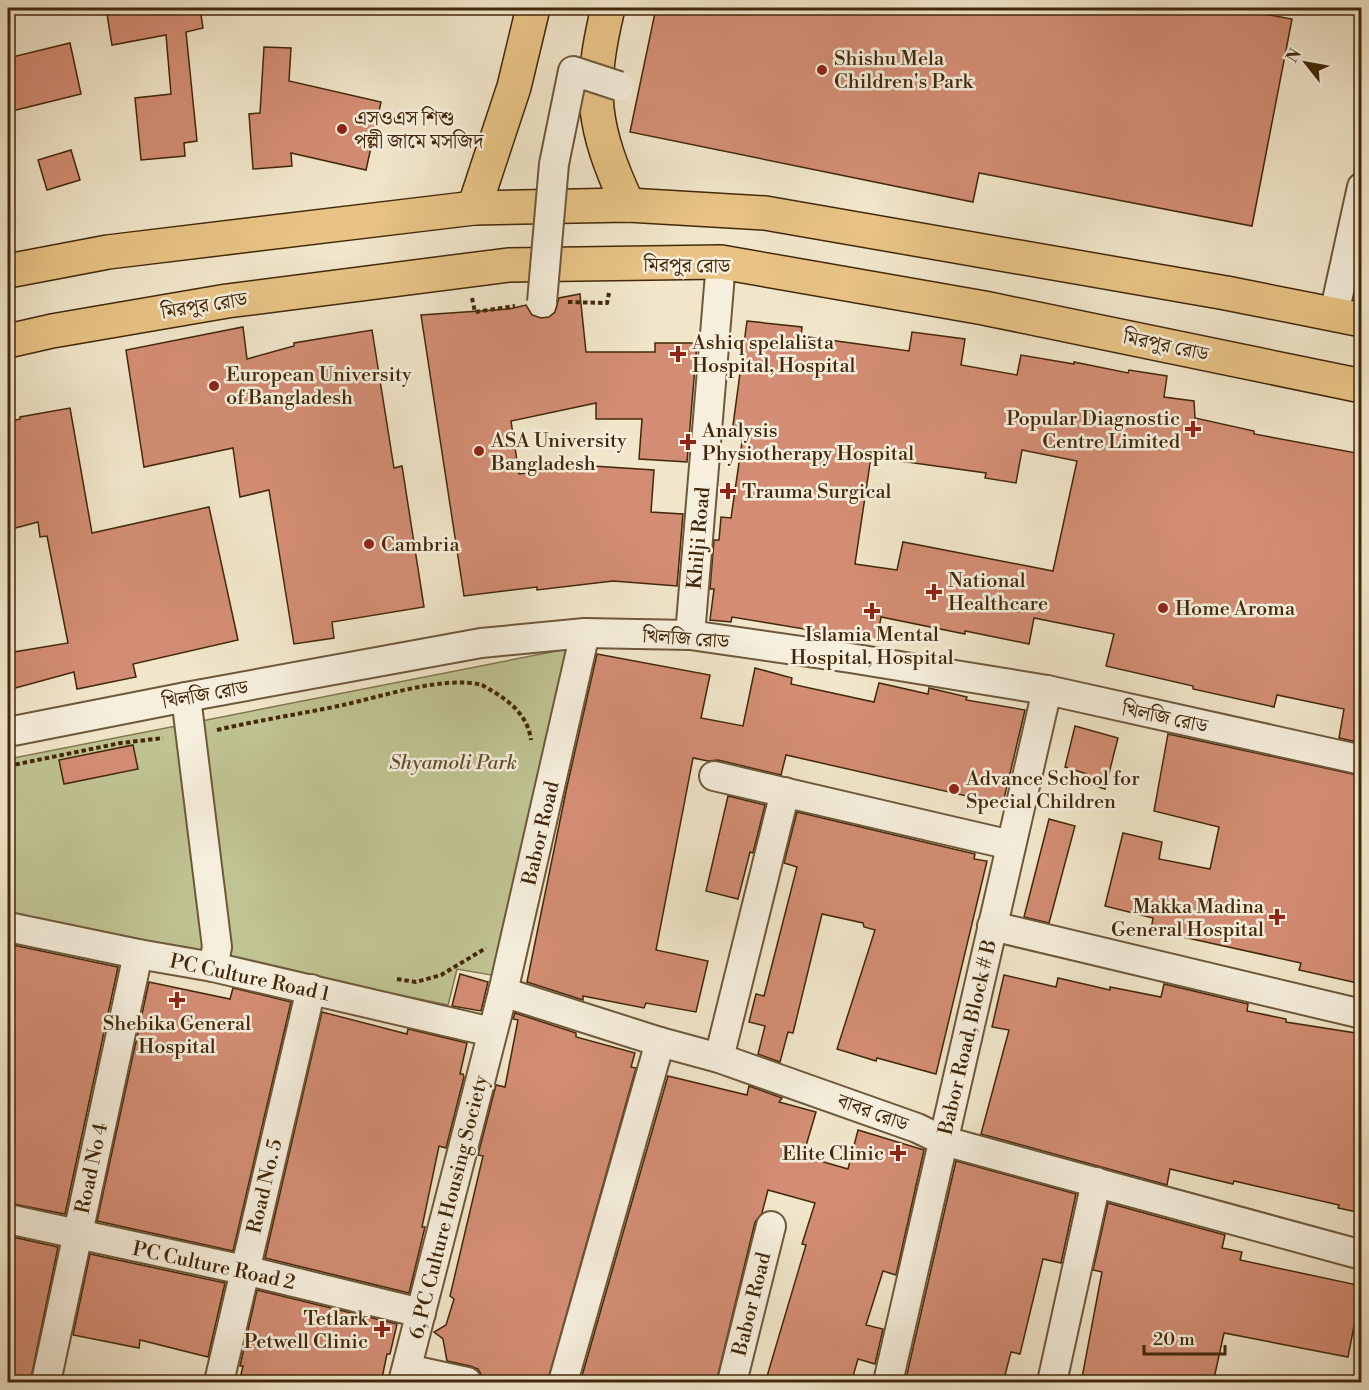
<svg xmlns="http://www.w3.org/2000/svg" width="1369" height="1390" viewBox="0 0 1369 1390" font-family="'Libre Bodoni','Noto Serif Bengali',serif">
<rect width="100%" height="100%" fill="#f1e6ca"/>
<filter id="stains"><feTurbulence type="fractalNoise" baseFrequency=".00333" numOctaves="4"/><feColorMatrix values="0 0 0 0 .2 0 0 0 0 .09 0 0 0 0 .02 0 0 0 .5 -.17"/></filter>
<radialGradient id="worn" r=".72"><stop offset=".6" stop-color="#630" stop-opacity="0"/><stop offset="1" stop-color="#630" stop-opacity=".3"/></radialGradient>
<polygon fill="#c0c392" stroke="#81764e" stroke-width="1.5" points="567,649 497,976 457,969 448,1005 8,914 8,759"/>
<g fill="#d38d74" stroke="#42280a" stroke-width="1.5" fill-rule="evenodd">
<polygon points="106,8 200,8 203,28 186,32 197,141 184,143 185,156 141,160 135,98 171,94 166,35 112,45"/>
<polygon points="656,8 1230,8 1292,19 1252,226 979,173 973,202 630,132"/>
<polygon points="70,43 81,94 8,112 8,58"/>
<polygon points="264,47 291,48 289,81 381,102 366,170 291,153 292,166 253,169 249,114 260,113"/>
<polygon points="71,150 80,180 47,190 38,160"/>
<polygon points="580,294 586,352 655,352 655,343 697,343 687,462 639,459 642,419 596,419 596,403 511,421 519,474 593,466 654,470 651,512 683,514 677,586 613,581 537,590 537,587 464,596 421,315 509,309 526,305 532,315 541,318 549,317 555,312 559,298"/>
<path d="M747 321 802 327 801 336 909 351 912 332 965 339 961 365 1017 375 1021 355 1074 364V362L1128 373 1129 370 1167 376 1164 397 1194 401 1195 418 1254 431V434L1362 454V743L1339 738 1344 709 1277 695 1274 707 1193 689V686L1106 666 1114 634 1034 618 1029 644 965 631V634L881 617 877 641 732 617 731 622 710 620 714 589H710L714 540H719L721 517 731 518 743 435 732 433ZM1022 450 1077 461 1053 571 903 542 897 570 855 564 871 457 986 473 985 478 1016 483Z"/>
<polygon points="243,327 247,359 294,346 294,343 372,330 394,468 402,466 424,607 332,622 334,638 294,644 269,490 240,497 233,448 144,467 126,350"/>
<polygon points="70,408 92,533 209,507 238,640 133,664 136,677 77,689 74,672 8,690 8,653 68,643 47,536 40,537 38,522 8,530 8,422 20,419 20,417"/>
<polygon points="597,654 710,675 701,718 743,726 755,668 792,678 791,684 874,702 879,683 928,694 929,688 967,697 966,700 1025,710 1003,803 967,798 967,796 786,755 781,775 718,760 708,761 693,758 656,950 708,961 696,1012 646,1003 644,1008 583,996 583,1000 527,982 566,791"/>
<polygon points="1075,726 1118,738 1105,789 1083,782 1087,774 1065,767"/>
<polygon points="1168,734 1362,776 1362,984 1299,970 1301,963 1151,930 1153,918 1105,906 1123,833 1162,842 1159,859 1210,869 1219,827 1154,811"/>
<polygon points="133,745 138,769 64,784 59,760"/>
<polygon points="728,796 765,805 753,853 750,852 738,899 706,891"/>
<polygon points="797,812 975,854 974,859 987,861 936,1074 877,1058 876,1061 837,1049 875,930 864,927 863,923 822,914 793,1033 788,1032 780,1062 758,1054 765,1026 749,1022 756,994 764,996 797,867 784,863"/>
<polygon points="1049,819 1075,826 1049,923 1024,917"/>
<polygon points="8,944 118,967 65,1214 8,1203"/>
<polygon points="460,974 488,982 481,1011 452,1006"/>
<polygon points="1004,975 1056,987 1058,978 1110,990 1110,987 1161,997 1164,984 1248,1004 1247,1011 1286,1019 1286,1022 1362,1034 1362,1213 1338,1208 1339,1205 1234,1181 1233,1184 1170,1169 1167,1185 981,1134 1009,1030 992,1027"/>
<polygon points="149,982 230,999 233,988 291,1002 233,1251 97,1221"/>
<polygon points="322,1012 407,1034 408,1029 467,1043 460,1074 463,1074 464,1077 446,1148 439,1146 422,1227 425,1227 409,1293 265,1258"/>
<polygon points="515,1013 576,1033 576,1037 635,1053 631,1067 636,1068 547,1383 483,1383 482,1376 478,1369 470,1366 447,1361 443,1339 434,1332 446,1325 454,1299 450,1296 483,1156 478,1155 496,1085 505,1087 518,1020 513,1019"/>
<polygon points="668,1076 747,1095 749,1086 782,1098 779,1102 816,1112 803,1156 848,1169 858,1130 924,1150 896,1275 883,1271 866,1325 883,1329 875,1364 858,1359 851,1383 765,1383 806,1245 802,1244 815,1203 768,1190 762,1213 755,1222 716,1383 673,1383 651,1377 650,1383 580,1383"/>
<polygon points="956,1161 1076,1194 1061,1263 1043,1259 1020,1354 1011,1352 1003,1383 905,1383"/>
<polygon points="1108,1203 1225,1235 1222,1248 1242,1252 1240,1260 1362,1286 1362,1328 1354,1326 1348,1357 1224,1333 1213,1383 1081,1383 1102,1272 1093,1270"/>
<polygon points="8,1236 58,1247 30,1383 8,1383"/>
<polygon points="90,1254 225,1283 208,1357 140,1340 139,1348 73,1335"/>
<polygon points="257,1290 397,1324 390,1354 387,1354 381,1383 239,1383 243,1366 240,1366"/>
</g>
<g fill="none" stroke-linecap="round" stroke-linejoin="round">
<g stroke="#6e583a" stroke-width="32">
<g id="minor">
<polyline points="1334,314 1362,187"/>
<polyline points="690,635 721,262"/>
<polyline points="186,697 217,947 213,967"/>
<polyline points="8,732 186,697 481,643 585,633 690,635 850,658 1047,690 1362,760"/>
<polyline points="714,776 1011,845"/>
<polyline points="992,926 1362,1014"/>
<polyline points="8,927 138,954 213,967 492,1032"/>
<polyline points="503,992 660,1042 719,1058 917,1128 944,1141 1362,1255"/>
<polyline points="719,1058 785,792"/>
<polyline points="8,1219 244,1270 421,1313"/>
<polyline points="407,1369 467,1382"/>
<polyline points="46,1382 138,954"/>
<polyline points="219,1382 311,989"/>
<polyline points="403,1382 503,992 585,633"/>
<polyline points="563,1382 660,1042"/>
<polyline points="732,1382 771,1226"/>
<polyline points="888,1382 1047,690"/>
<polyline points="1052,1382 1096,1182"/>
</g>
</g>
<g stroke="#42280a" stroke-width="36">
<g id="major">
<path d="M608 8C588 91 592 127 628 205"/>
<polyline points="474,208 514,87 533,8"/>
</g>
</g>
<g stroke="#42280a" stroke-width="36">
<g id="highway">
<polyline points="8,271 108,252 474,208 628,205 765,213 1226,293 1362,320"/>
<polyline points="8,341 52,331 227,301 508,265 721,262 984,308 1362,386"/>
</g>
</g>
<g stroke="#42280a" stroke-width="4" stroke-dasharray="4.5 3" stroke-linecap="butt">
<polyline points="472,298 475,312 515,306"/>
<polyline points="568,302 607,303 609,293"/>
<path d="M217 730C259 720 301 714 343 705 380 697 445 675 482 685 486 687 490 690 494 692 512 703 528 717 531 740"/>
<polyline points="8,766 121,743 163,738"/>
<polyline points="397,979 416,982 441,975 486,948"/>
</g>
<use href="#minor" stroke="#f6efdd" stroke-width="28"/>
<use href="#major" stroke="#e8c385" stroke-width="33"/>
<use href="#highway" stroke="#e8c385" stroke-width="33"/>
<g stroke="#6e583a" stroke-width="32" stroke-linecap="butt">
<polyline id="minor-bridge" points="542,302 554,164 573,71 619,86"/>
</g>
<use href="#minor-bridge" stroke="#f6efdd" stroke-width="28"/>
</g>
<g fill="#8f2418" stroke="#f6efdd" stroke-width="2">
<circle cx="822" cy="70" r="6"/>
<circle cx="342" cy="129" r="6"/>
<path d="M675 345h6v6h6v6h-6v6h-6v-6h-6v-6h6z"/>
<circle cx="214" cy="386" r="6"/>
<path d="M1190 420h6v6h6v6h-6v6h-6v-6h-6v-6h6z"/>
<path d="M685 433h6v6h6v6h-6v6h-6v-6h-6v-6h6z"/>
<circle cx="479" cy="451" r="6"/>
<path d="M725 482h6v6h6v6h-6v6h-6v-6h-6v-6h6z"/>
<circle cx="369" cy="544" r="6"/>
<path d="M931 583h6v6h6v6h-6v6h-6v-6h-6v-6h6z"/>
<circle cx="1163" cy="608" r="6"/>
<path d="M869 602h6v6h6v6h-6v6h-6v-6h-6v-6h6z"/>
<circle cx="954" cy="789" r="6"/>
<path d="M1274 908h6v6h6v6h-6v6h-6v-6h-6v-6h6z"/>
<path d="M174 991h6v6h6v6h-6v6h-6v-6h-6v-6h6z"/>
<path d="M895 1144h6v6h6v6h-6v6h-6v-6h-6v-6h6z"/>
<path d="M379 1320h6v6h6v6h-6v6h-6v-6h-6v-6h6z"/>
</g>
<g text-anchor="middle" stroke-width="5" stroke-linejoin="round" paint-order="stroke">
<g font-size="20" fill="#42280a" stroke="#f6efdd" text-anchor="start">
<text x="834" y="65">Shishu Mela<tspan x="834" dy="23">Children's Park</tspan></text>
<text x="354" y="125">এসওএস শিশু<tspan x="354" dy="23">পল্লী জামে মসজিদ</tspan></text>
<text x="692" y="349">Ashiq spelalista<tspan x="692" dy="23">Hospital, Hospital</tspan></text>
<text x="226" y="381">European University<tspan x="226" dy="23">of Bangladesh</tspan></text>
<text x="1180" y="425" text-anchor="end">Popular Diagnostic<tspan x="1180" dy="23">Centre Limited</tspan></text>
<text x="702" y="437">Analysis<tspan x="702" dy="23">Physiotherapy Hospital</tspan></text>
<text x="491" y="447">ASA University<tspan x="491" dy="23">Bangladesh</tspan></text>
<text x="742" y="498">Trauma Surgical</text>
<text x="381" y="551">Cambria</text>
<text x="948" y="587">National<tspan x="948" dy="23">Healthcare</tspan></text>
<text x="1175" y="615">Home Aroma</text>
<text x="872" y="641" text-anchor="middle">Islamia Mental<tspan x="872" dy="23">Hospital, Hospital</tspan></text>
<text x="966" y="785">Advance School for<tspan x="966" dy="23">Special Children</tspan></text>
<text x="1264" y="913" text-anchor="end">Makka Madina<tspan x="1264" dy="23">General Hospital</tspan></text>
<text x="177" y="1030" text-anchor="middle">Shebika General<tspan x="177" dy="23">Hospital</tspan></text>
<text x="884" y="1160" text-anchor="end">Elite Clinic</text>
<text x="368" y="1325" text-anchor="end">Tetlark<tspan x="368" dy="23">Petwell Clinic</tspan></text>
</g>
<g font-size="20" fill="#42280a" stroke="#f6efdd">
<text transform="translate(687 265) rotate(1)" y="7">মিরপুর রোড</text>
<text transform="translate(204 305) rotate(-9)" y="7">মিরপুর রোড</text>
<text transform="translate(1166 345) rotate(12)" y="7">মিরপুর রোড</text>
<text transform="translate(698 538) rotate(-85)" y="7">Khilji Road</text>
<text transform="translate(686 638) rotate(4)" y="7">খিলজি রোড</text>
<text transform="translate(205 694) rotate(-10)" y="7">খিলজি রোড</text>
<text transform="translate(1165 717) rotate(12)" y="7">খিলজি রোড</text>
<text transform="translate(540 833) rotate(-77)" y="7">Babor Road</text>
<text transform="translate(250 977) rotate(12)" y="7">PC Culture Road 1</text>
<text transform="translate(967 1037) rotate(-77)" y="7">Babor Road, Block # B</text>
<text transform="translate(873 1112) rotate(20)" y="7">বাবর রোড</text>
<text transform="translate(91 1168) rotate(-78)" y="7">Road No 4</text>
<text transform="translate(264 1186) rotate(-77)" y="7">Road No. 5</text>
<text transform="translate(448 1207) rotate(-76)" y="7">6, PC Culture Housing Society</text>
<text transform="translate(214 1265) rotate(12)" y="7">PC Culture Road 2</text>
<text transform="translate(751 1304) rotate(-76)" y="7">Babor Road</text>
</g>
<g font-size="20" font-style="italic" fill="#624f2c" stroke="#f6efdd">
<text x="453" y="769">Shyamoli Park</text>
</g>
</g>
<rect width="1369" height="1390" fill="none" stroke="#f1e6ca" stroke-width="30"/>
<rect x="9" y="9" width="1351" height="1372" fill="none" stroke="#42280a" stroke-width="3"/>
<rect x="15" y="15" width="1339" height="1360" fill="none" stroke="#42280a" stroke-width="1.5"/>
<g transform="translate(1306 63) rotate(301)" stroke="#f6efdd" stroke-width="4.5" paint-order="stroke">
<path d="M0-4.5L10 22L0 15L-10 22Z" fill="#42280a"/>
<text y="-9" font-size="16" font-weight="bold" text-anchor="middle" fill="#42280a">N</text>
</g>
<path d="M1144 1345v9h81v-9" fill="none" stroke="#42280a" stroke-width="3"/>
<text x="1153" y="1345" font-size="18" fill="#42280a" stroke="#f6efdd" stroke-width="4.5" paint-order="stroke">20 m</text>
<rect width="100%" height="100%" filter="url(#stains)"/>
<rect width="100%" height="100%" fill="url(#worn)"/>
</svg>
